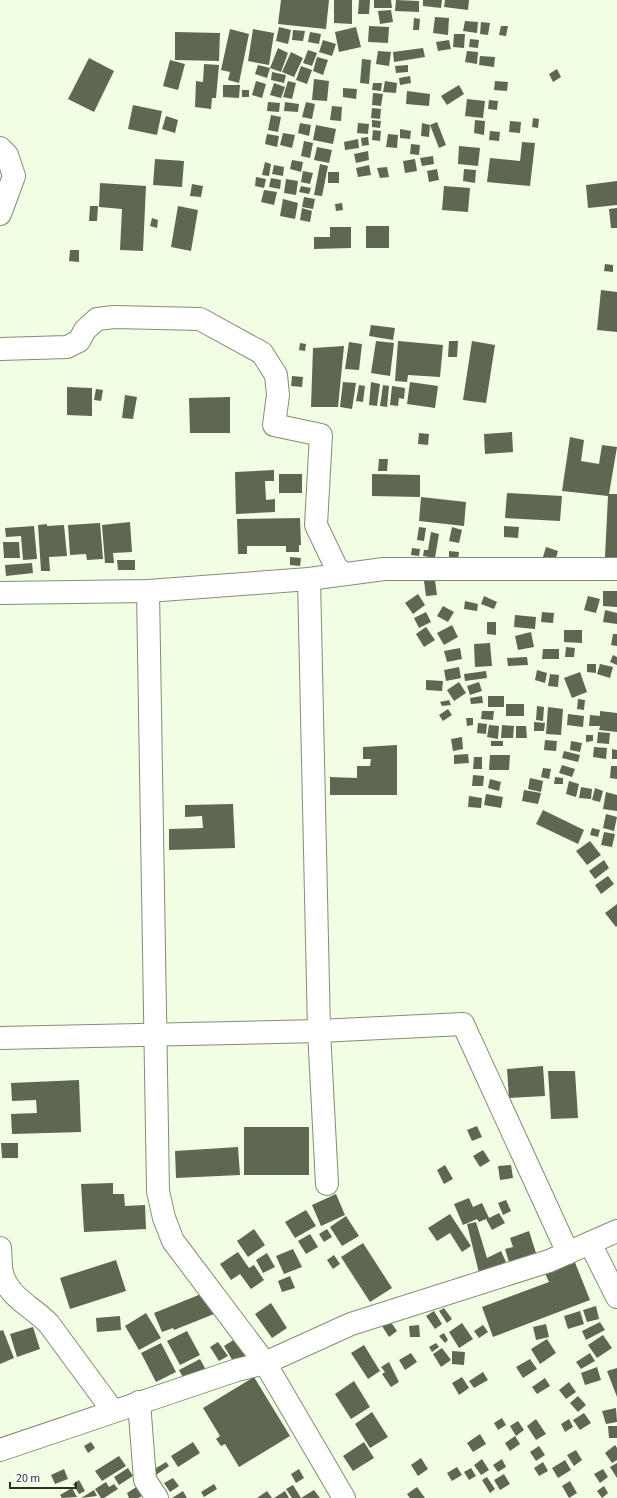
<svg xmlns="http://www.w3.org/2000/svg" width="617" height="1498" viewBox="0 0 617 1498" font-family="'Source Sans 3',sans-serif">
<rect width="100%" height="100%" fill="#f1fee4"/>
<g fill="#5d6751">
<polygon points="281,0 329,0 326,29 278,24"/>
<polygon points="334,0 352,0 352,24 334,23"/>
<polygon points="359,0 370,0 369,14 358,14"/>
<polygon points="374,0 391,0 392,8 374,8"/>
<polygon points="396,0 419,1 419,12 395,11"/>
<polygon points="423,0 442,0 441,8 423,6"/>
<polygon points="445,0 469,0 468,10 444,7"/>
<polygon points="391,10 393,22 380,24 378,11"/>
<polygon points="435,17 449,18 448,35 433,33"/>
<polygon points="414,18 420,19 419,30 413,30"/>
<polygon points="465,21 478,22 477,33 463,31"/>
<polygon points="481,22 490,23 488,35 480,34"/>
<polygon points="369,26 389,27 388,43 368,42"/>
<polygon points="501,26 508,26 506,36 499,35"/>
<polygon points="279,27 291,30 288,44 276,41"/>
<polygon points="356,27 361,47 339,52 335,32"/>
<polygon points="230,29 249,34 239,83 228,80 230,72 221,70"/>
<polygon points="253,29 274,33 269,65 248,61"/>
<polygon points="293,30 305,31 303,41 292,40"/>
<polygon points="175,32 220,33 219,61 175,60"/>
<polygon points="310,32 321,34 319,44 308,42"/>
<polygon points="454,34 465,34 464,48 453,47"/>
<polygon points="470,39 479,40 478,48 469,47"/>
<polygon points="323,40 336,44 332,56 319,52"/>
<polygon points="449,40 451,49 438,51 436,42"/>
<polygon points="278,48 288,53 281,72 270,68"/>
<polygon points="423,48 425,57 394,62 393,52"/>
<polygon points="308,50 317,53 312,66 303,63"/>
<polygon points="378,51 391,52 389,66 376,64"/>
<polygon points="467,51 478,52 477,64 465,62"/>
<polygon points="291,52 303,58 294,77 282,72"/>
<polygon points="480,56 495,57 494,67 479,65"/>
<polygon points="317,57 328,60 323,75 313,71"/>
<polygon points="89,58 114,71 94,112 68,99"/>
<polygon points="362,59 371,60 369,84 360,83"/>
<polygon points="170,60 185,64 178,90 163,86"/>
<polygon points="204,64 219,65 216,98 212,98 211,109 195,107 196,81 203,82"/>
<polygon points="258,65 270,68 267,78 255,74"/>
<polygon points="408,65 408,72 396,73 395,66"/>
<polygon points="301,66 312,70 307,84 296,80"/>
<polygon points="557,69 561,77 553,82 549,74"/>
<polygon points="272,72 286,75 284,83 271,80"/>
<polygon points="410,76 411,83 400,85 399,78"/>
<polygon points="314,79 329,81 327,101 312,100"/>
<polygon points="256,81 266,84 262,98 252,95"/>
<polygon points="288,81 296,83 292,99 283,97"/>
<polygon points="385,81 397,83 396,93 383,92"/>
<polygon points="495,81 508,82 507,91 494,90"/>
<polygon points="274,83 285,87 281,98 270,95"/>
<polygon points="373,83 382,83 381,91 372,90"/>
<polygon points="223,85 240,85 239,98 223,97"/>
<polygon points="459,85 464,94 447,105 441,96"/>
<polygon points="343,88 357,89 356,99 343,97"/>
<rect x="242" y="90" width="7" height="7"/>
<polygon points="407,91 430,94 429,106 406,104"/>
<polygon points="373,93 383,94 381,106 372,105"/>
<polygon points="467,99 485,101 483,118 465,116"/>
<polygon points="489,100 498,101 497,110 488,109"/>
<polygon points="268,102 280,103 279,112 267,111"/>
<polygon points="285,102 299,104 298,112 284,111"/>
<polygon points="306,102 315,104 312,119 302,117"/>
<polygon points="133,105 162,111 157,135 128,129"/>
<polygon points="332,106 342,107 341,121 330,120"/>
<polygon points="372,108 381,109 380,119 371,118"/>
<polygon points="271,115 281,117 278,132 268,130"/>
<polygon points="166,116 178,120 175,133 162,129"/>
<polygon points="533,118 539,119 538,128 532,127"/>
<polygon points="372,120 381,121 380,128 372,127"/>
<polygon points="475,120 485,121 484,135 474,133"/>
<polygon points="510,121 521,122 520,133 509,132"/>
<polygon points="437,122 446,145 439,148 430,125 429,137 421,136 422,123 430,125"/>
<polygon points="300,123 311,125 309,136 298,133"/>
<polygon points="358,123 369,124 368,134 357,133"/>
<polygon points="316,125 336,129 333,144 313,140"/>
<polygon points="400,129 411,131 410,139 400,138"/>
<polygon points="373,130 381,131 380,141 372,140"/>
<polygon points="490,131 500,132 499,141 489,140"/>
<polygon points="283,133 295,135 292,148 280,145"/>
<polygon points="267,134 279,136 277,147 265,144"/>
<polygon points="388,134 398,135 397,148 386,147"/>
<polygon points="368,137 369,145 362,146 361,138"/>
<polygon points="358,139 359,148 345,150 344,142"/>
<polygon points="304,141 313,143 310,158 301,156"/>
<polygon points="522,142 535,143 530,186 487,182 490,158 520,161"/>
<polygon points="411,144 420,145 419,155 410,154"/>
<polygon points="459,146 480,148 478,166 458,164"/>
<polygon points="317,147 332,150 329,163 314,160"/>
<polygon points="368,151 369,160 356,163 354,154"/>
<polygon points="433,156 434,164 422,166 420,158"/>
<polygon points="155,159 184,161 182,187 153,185"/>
<polygon points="415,159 417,171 405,173 403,161"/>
<polygon points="292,160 303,162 301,172 290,169"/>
<polygon points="265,162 271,164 269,176 262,175"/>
<polygon points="320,164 328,166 322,196 314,195"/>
<polygon points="274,165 284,167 283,176 272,174"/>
<polygon points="369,165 371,175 358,177 356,168"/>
<polygon points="387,167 389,177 380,178 377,168"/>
<polygon points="437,169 439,180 429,182 427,171"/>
<polygon points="464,169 476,170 475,183 463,181"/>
<polygon points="303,171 313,173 310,184 301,182"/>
<rect x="328" y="172" width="11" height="11"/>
<polygon points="256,177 266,179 264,188 255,186"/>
<polygon points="271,178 281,180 280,189 269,187"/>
<polygon points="286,179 298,181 296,195 284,193"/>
<polygon points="617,181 617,205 588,208 586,185"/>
<polygon points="100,183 146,186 143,251 120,250 122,209 99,207"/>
<polygon points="192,184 203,186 201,197 190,196"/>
<polygon points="301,186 311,188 309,194 299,192"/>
<polygon points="444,186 470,188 468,212 442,210"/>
<polygon points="264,190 277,192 274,205 261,202"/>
<polygon points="304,197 315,199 313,209 302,207"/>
<polygon points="283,199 298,203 295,219 280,216"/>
<polygon points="342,203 343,210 336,211 335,204"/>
<polygon points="90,206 98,206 97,221 89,221"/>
<polygon points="178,206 198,210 191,251 171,247"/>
<polygon points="302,208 312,211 310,222 300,220"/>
<polygon points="617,208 617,228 611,228 609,209"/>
<polygon points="152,218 158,220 157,228 150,226"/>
<rect x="366" y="226" width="23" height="22"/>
<polygon points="330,227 351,227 351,248 314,249 314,237 330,237"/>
<polygon points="70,250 79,250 79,262 69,261"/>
<polygon points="605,264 613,265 613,272 604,271"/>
<polygon points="601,290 617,292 617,332 597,330"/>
<polygon points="371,325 395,328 393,340 369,336"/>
<polygon points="376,341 394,343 390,376 371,373"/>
<polygon points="398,341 443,345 440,377 408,375 407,382 395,381"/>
<polygon points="449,341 458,341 457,357 448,357"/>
<polygon points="472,341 495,345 486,403 463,400"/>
<polygon points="349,342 362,344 359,370 345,369"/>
<polygon points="300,343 306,344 305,351 299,350"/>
<polygon points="344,346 338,407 311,407 313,348"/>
<polygon points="292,376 303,377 302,387 291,386"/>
<polygon points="343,382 356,383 352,409 340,407"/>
<polygon points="371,382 380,384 377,406 369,405"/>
<polygon points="410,382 438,386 435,408 407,404"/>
<polygon points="359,385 365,386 363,402 356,401"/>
<polygon points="383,385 389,386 387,407 380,406"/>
<polygon points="392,386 405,388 404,399 399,398 398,406 390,405"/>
<polygon points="67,387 92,388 92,416 67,415"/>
<polygon points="96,389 103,390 101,401 94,400"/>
<polygon points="125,395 137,397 133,419 122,418"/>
<polygon points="230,397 230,433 190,433 189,398"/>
<polygon points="512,432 513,452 485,454 484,434"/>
<polygon points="419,433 429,434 428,445 418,444"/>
<polygon points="570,437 584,440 581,461 599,464 602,445 617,447 609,494 617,494 617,558 605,557 608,496 562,491"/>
<polygon points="379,459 388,459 387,471 378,471"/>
<polygon points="274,470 274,481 265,481 266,500 275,499 275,512 236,514 235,472"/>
<rect x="279" y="474" width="23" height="19"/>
<polygon points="372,474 420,475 420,497 372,496"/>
<polygon points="507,493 562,496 560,521 505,518"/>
<polygon points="421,497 466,502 464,526 419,521"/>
<polygon points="300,518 301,545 299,545 299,552 286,552 286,546 247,546 247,554 238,554 237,519"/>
<polygon points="130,522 132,552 113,553 114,563 105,563 102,525"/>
<polygon points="100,523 103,559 87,560 86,554 70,555 68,525"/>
<polygon points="47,524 47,526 64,525 67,556 49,557 50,571 41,571 38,525"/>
<polygon points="34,526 37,559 23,560 21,536 6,537 5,528"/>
<polygon points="504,526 519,527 518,538 504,537"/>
<polygon points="419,527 426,528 424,541 417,540"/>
<polygon points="452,527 462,530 459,543 449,541"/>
<polygon points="431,532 439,534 435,558 423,556 424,550 428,550"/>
<polygon points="3,542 19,542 20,558 4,558"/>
<polygon points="546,547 558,551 555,561 543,557"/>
<polygon points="412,548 420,549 419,556 411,555"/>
<polygon points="449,551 459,552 458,561 449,559"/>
<polygon points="290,557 301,558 300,566 290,565"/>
<polygon points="117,560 135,560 135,570 118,570"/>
<polygon points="32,563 33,573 6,576 5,565"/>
<polygon points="435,580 437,595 426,596 424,581"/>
<polygon points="603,591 617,591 617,607 603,606"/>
<polygon points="418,594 425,605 413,614 405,603"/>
<polygon points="484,596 497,602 494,609 481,604"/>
<polygon points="588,596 600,599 596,613 584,610"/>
<polygon points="465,601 478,604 477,611 464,609"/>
<polygon points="443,606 454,612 448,622 437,616"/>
<polygon points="605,610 617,613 617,624 603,622"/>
<polygon points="426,612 431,622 419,628 414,618"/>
<polygon points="542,612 554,613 553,623 541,622"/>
<polygon points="515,615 536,617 535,629 514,627"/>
<polygon points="487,622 496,622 496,635 487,634"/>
<polygon points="452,625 458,637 444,645 437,633"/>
<polygon points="426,627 435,640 424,647 416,634"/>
<polygon points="564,630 582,630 582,643 564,642"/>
<polygon points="531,632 534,647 518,650 515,636"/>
<polygon points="613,634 617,634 617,646 611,645"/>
<polygon points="490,643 492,666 475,667 474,644"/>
<polygon points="566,647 575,648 574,657 565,657"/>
<polygon points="460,648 462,659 447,662 444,651"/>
<polygon points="543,649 559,649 559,659 542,659"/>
<polygon points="613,655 617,657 617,665 610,662"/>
<polygon points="527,657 528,665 508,666 507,658"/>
<polygon points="587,664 596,664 596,673 587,672"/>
<polygon points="600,664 613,667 610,678 597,674"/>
<polygon points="459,667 461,678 446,681 444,670"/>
<polygon points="537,670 547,673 545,683 535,680"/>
<polygon points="486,671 487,678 465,681 464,674"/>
<polygon points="580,672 587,692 572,698 564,678"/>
<polygon points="550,674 559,675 558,687 548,686"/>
<polygon points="426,680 443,681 442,691 426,690"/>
<polygon points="459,682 466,693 454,701 447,690"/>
<polygon points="479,682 482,691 470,695 467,686"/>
<polygon points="482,696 483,703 471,704 470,698"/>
<rect x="488" y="696" width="16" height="11"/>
<polygon points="578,699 585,700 584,710 577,709"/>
<polygon points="449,700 451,705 442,706 440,702"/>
<rect x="506" y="704" width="18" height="12"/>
<polygon points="537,706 544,707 543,721 536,720"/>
<polygon points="548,707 563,709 561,735 546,734"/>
<polygon points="448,709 452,715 443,721 439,715"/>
<polygon points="482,711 494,711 493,720 481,719"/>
<polygon points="600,711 617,713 617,732 599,730 600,726 589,726 590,715 600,716"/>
<polygon points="568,714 584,716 583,727 567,725"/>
<polygon points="466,718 473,718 473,725 467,726"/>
<polygon points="534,722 545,723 544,731 534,731"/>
<polygon points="478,723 487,724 486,734 477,733"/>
<polygon points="489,725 499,726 498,739 487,737"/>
<polygon points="502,725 514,726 513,738 501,738"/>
<polygon points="516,726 526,726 527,738 516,738"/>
<polygon points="598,732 610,733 609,744 597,743"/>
<polygon points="586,735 593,735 593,741 586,742"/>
<polygon points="462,737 463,749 453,751 451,739"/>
<polygon points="545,740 557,741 556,751 544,750"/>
<rect x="491" y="741" width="12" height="5"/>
<polygon points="571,741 582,743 580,752 570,750"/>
<polygon points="397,745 397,795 330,795 330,777 357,778 357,766 370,766 371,759 363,759 363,747"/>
<polygon points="594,747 607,748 606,759 593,757"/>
<polygon points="612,749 617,750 617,759 612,759"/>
<polygon points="564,751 580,755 578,762 562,758"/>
<polygon points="468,754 469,763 454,764 454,755"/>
<polygon points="490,755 510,755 509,770 489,770"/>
<polygon points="474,757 482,757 482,769 473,769"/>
<polygon points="562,765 575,769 572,777 559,773"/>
<polygon points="611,766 617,766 617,779 610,778"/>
<polygon points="543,768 551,769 549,779 541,777"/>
<polygon points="473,775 484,776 483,786 472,786"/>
<polygon points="555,777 563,778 563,784 554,784"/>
<polygon points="530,778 543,781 541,792 528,789"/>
<polygon points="490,779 501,782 499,791 488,788"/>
<polygon points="569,781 579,784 576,797 566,794"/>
<polygon points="581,787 592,789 591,799 579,798"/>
<polygon points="595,788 603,791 600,802 592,800"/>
<polygon points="524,790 541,793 538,804 522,801"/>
<polygon points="606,792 617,795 617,811 603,809"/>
<polygon points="486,794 503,797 501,808 484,805"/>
<polygon points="469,796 482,798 481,808 468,807"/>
<polygon points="233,804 235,848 169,850 169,829 203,828 202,816 185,817 185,805"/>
<polygon points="543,810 584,830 578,844 536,824"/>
<polygon points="606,814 617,817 614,831 603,828"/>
<polygon points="592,828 600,830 598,837 590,835"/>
<polygon points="604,832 615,834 612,847 601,845"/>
<polygon points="590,841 601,855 587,865 576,851"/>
<polygon points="604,860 609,868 595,879 589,871"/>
<polygon points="608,876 614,884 601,894 595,885"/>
<polygon points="617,904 617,926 616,927 605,913"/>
<polygon points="543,1066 545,1096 509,1098 507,1069"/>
<polygon points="548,1071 575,1071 578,1118 551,1119"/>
<polygon points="79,1080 81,1132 12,1134 11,1114 37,1113 36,1100 12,1101 11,1083"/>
<polygon points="477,1126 482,1137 472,1141 467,1130"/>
<rect x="244" y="1127" width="65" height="48"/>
<polygon points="1,1143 18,1143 18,1158 2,1158"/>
<polygon points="238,1147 240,1175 176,1178 175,1151"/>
<polygon points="483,1150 490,1161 480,1167 473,1156"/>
<polygon points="445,1165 453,1179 444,1184 437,1170"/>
<polygon points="511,1165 513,1178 500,1180 498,1166"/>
<polygon points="113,1183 113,1194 124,1194 125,1206 145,1205 146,1229 84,1232 81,1184"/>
<polygon points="336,1194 345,1215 321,1226 312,1205"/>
<polygon points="469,1198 473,1207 482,1203 489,1218 499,1213 505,1223 492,1230 486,1219 479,1222 477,1219 463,1225 454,1204"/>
<polygon points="506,1200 511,1211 503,1215 498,1203"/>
<polygon points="306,1210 316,1226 295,1238 285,1222"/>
<polygon points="450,1214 471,1246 462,1252 450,1233 437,1241 428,1228"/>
<polygon points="346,1216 359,1236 342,1246 330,1227"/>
<polygon points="476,1222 487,1258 501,1251 506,1262 479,1273 467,1224"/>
<polygon points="254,1229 265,1245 248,1257 237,1241"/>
<polygon points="327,1229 332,1237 324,1242 319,1234"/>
<polygon points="529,1231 536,1253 509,1262 505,1249 513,1247 510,1238"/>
<polygon points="310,1234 318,1247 306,1254 298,1241"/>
<polygon points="363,1243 392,1288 370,1302 341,1257"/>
<polygon points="293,1249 302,1267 284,1274 276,1256"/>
<polygon points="238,1252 249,1268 254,1265 264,1280 251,1289 240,1274 231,1280 220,1264"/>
<polygon points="267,1253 275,1267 263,1273 256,1260"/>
<polygon points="334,1255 340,1264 333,1269 327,1260"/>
<polygon points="116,1260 126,1291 70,1309 60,1278"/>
<polygon points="574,1260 590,1300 493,1337 482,1307 549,1282 544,1271"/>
<polygon points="290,1276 295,1288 282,1292 278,1281"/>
<polygon points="206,1292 214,1314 174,1330 173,1328 162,1332 154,1313"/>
<polygon points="271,1303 287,1328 272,1338 255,1314"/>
<polygon points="596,1306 599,1319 587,1322 583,1310"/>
<polygon points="444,1308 452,1319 447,1323 439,1311"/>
<polygon points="434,1311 442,1324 435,1329 426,1316"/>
<polygon points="580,1311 584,1324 568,1329 564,1316"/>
<polygon points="146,1313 161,1338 139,1350 125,1326"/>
<polygon points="120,1316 121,1330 97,1332 96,1318"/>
<polygon points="388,1318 397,1331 389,1337 380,1323"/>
<polygon points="600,1322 605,1330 586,1340 582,1331"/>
<polygon points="462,1323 473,1339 459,1348 449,1332"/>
<polygon points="546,1324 549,1337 536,1340 533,1327"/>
<polygon points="419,1325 420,1337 410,1337 409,1326"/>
<polygon points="483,1325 488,1332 479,1338 474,1331"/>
<polygon points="33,1327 40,1349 17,1357 10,1334"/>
<polygon points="3,1330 14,1358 0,1364 0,1331"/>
<polygon points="187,1331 200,1355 180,1365 167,1341"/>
<polygon points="444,1333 448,1340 445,1343 439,1336"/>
<polygon points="603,1335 612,1348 597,1358 588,1345"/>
<polygon points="235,1339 245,1356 234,1363 224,1346"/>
<polygon points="547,1339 556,1353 540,1364 531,1349"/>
<polygon points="218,1342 228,1356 219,1361 210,1347"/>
<polygon points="161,1343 176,1372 156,1382 141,1353"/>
<polygon points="436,1343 439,1347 432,1352 429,1347"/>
<polygon points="364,1345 380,1371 368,1379 351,1353"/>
<polygon points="442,1348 451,1360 441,1367 433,1354"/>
<polygon points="452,1351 465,1352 464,1365 452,1364"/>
<polygon points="411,1353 417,1362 405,1370 399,1360"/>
<polygon points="590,1353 595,1361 581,1369 576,1362"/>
<polygon points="200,1359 206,1370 185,1381 179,1370"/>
<polygon points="530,1359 537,1369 523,1378 516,1367"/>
<polygon points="389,1362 399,1382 391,1387 382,1374 385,1372 381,1367"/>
<polygon points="597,1367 601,1380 585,1385 581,1373"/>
<polygon points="617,1368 617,1397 607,1371"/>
<polygon points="483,1372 488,1380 474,1388 469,1381"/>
<polygon points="254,1377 290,1436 239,1467 225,1444 221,1446 216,1439 220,1436 203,1408"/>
<polygon points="462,1377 469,1388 459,1395 452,1383"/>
<polygon points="545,1378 550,1386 537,1394 532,1387"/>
<polygon points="354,1381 370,1407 351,1419 335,1394"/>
<polygon points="569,1382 576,1392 566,1399 559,1390"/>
<polygon points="578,1396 586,1405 578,1412 570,1403"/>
<polygon points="616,1408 617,1422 606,1424 602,1411"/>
<polygon points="372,1412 388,1437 370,1448 355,1424"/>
<polygon points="584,1413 591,1423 580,1430 573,1420"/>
<polygon points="502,1418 506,1425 498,1430 494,1423"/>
<polygon points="536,1419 546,1434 536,1440 527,1426"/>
<polygon points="569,1419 573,1427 565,1432 561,1424"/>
<polygon points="518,1421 524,1430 516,1436 510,1426"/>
<polygon points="608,1426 617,1426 617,1438 609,1438"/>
<polygon points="480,1434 486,1444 473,1452 467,1443"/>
<polygon points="515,1436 520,1444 510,1451 505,1443"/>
<polygon points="91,1442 95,1448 88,1453 84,1446"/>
<polygon points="193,1442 200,1453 178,1467 171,1456"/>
<polygon points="364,1442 374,1458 353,1471 343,1456"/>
<polygon points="615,1445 617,1448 617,1460 612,1463 605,1453"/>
<polygon points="539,1446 545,1455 536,1461 530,1452"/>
<polygon points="576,1450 582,1460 574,1466 567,1455"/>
<polygon points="119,1456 126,1466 102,1481 95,1471"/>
<polygon points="421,1458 428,1469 418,1476 411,1465"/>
<polygon points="482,1459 489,1470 481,1475 474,1465"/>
<polygon points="502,1459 506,1467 498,1472 493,1465"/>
<polygon points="565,1460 571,1470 558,1478 552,1468"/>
<polygon points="166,1462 169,1466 156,1475 153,1470"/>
<polygon points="543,1462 548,1471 539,1476 534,1468"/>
<polygon points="617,1463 617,1478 610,1467"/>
<polygon points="457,1467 462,1475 452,1481 447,1473"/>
<polygon points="128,1468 133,1476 119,1485 114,1477"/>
<polygon points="471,1468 476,1476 469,1480 464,1472"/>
<polygon points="64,1469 68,1479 55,1484 51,1475"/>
<polygon points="299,1469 304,1478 296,1483 291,1474"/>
<polygon points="603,1469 608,1477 600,1483 594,1474"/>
<polygon points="504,1474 510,1484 500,1490 494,1480"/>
<polygon points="487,1477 495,1489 490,1493 482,1480"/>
<polygon points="173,1478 179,1486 170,1492 164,1483"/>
<polygon points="79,1480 85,1491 79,1494 73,1484"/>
<polygon points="570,1481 577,1493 569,1498 562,1486"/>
<polygon points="106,1482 109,1487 114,1484 118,1489 104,1498 101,1498 95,1489"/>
<polygon points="214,1484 217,1489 204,1497 201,1492"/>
<polygon points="293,1485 301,1498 314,1490 320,1498 292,1498 286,1489"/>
<polygon points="138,1486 144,1495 138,1498 129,1498 127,1493"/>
<polygon points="604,1486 608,1493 602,1498 597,1491"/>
<polygon points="417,1487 425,1498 410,1498 407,1494"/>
<polygon points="72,1488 77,1497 62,1498 60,1495"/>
<polygon points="94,1490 97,1496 81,1498"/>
<polygon points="183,1491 187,1498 172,1498"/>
<polygon points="267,1491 272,1498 257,1498"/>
<polygon points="285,1491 289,1498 274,1498"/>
</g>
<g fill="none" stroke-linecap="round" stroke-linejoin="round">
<g stroke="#828d76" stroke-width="24">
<g id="minor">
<polyline points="0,148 7,155 14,176 0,214"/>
<polyline points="0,349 67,347 79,341 85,330 97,319 114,317 200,319 262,353 276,375 278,395 274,425 321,435 316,525 336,567 344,574"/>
<polyline points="309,579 319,1031 327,1184"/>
<polyline points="148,591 158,1191 164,1218 173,1241 265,1363 344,1498"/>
<polyline points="0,593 148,591 309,579 384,569 617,569"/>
<polyline points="0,1038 319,1031 463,1024 568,1253"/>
<polyline points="590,1243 617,1297"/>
<path d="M0 1248C1 1256 0 1265 2 1273 8 1297 33 1307 49 1324L113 1411"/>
<polyline points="139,1402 145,1480 157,1498"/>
<polyline points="0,1450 237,1370 265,1363 351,1324 549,1261 617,1231"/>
</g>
</g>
<use href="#minor" stroke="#fff" stroke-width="22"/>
</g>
<path d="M10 1482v6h66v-6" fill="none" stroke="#2c3127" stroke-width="2"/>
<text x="16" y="1482" font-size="12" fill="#2c3127" stroke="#ffffff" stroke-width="3" paint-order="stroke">20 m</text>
</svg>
